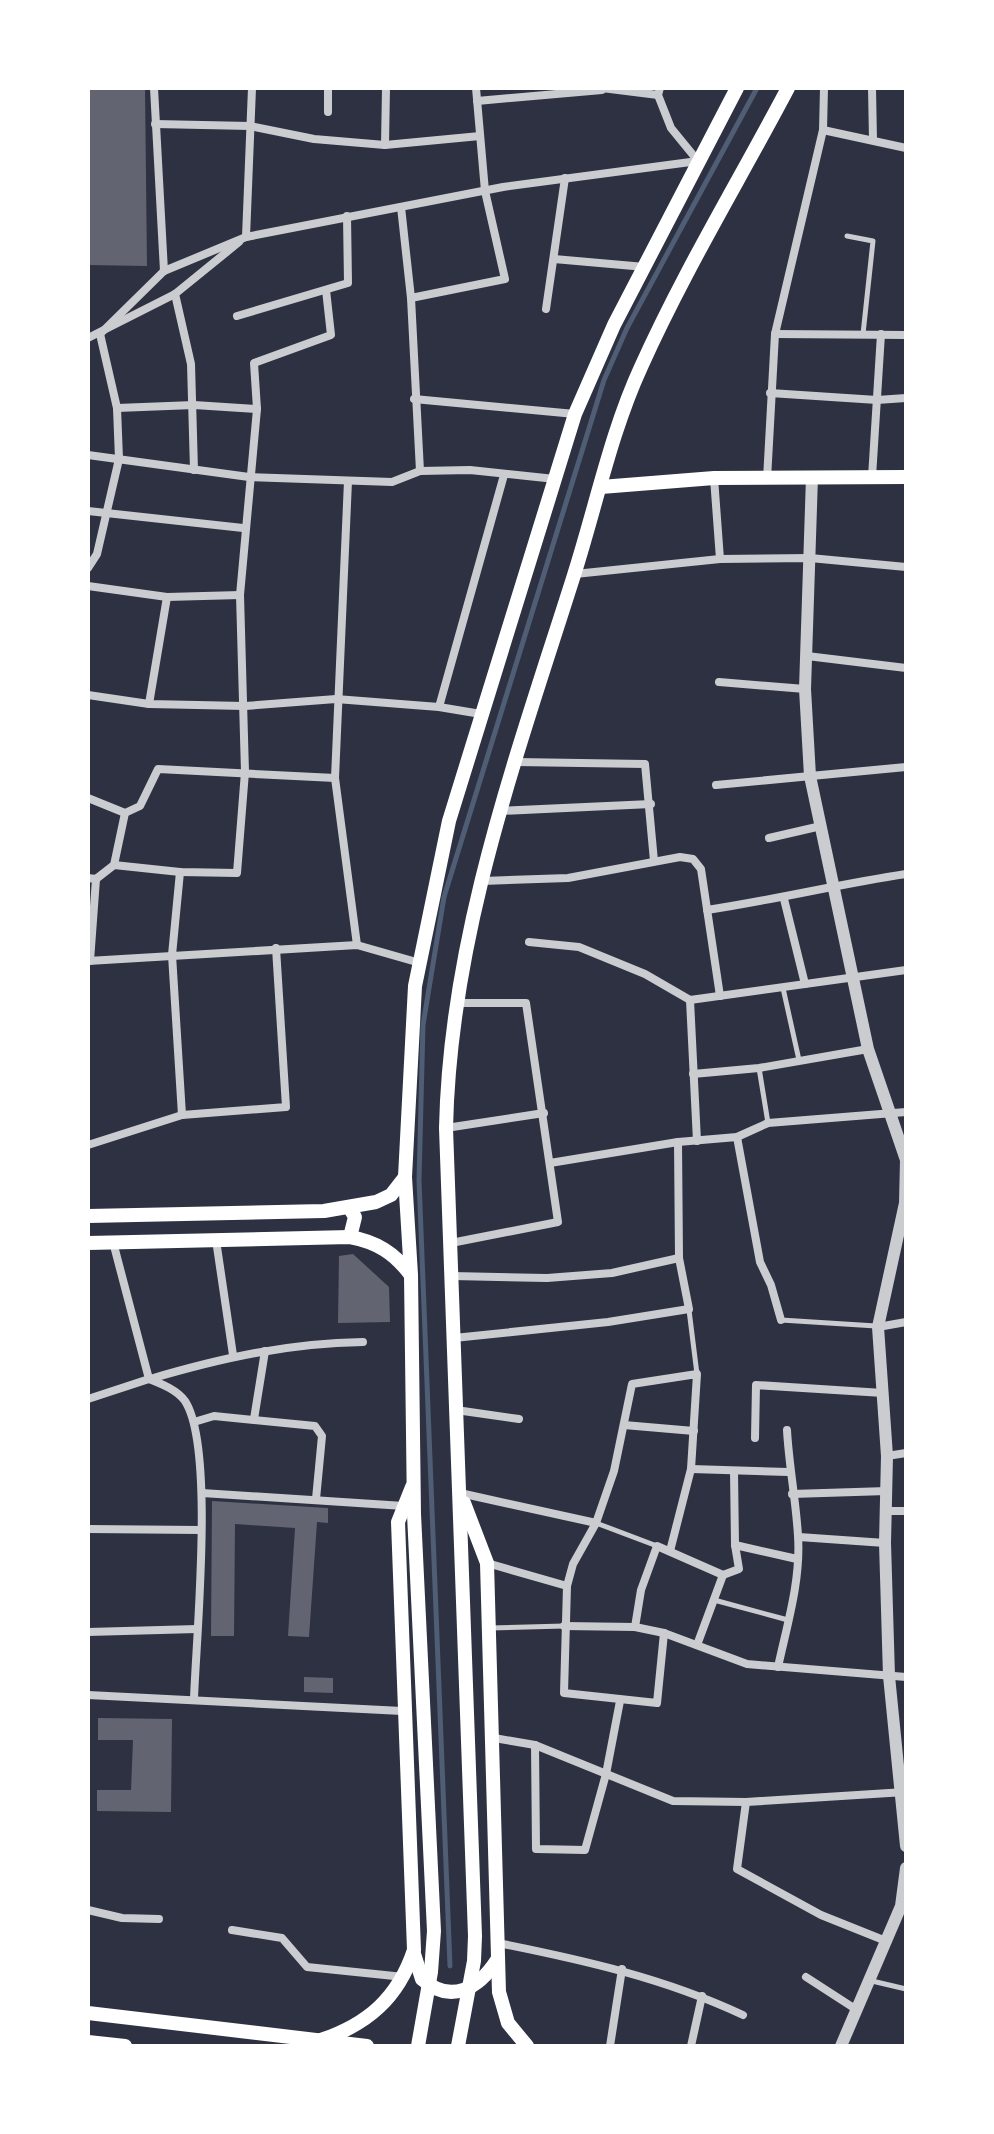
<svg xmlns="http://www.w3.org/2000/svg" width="994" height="2134" viewBox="0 0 994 2134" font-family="Signika,sans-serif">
<rect width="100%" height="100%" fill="#2d3142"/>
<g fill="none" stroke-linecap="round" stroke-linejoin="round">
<polyline stroke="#4f5d75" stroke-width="5" points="450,1966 419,1180 423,1025 444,897 604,380 627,328 757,88"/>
</g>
<g fill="#626471">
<polygon points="88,88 145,88 147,266 88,265"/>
<polygon points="353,1254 389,1287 390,1322 338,1323 339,1256"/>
<polygon points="212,1501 328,1508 328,1523 317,1522 309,1637 288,1636 295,1528 235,1524 234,1636 211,1636"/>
<polygon points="304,1677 333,1678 333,1693 304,1692"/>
<polygon points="98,1718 172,1719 171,1812 97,1811 97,1790 131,1790 133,1740 98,1740"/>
</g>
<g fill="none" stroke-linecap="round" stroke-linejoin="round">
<g stroke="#caccd0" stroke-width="5">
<polyline points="847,236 873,241 863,334"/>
<polyline points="783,988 799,1060"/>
<polyline points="759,1068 768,1123"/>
<polyline points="689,1310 697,1374"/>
<polyline points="781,1320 876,1326"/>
<polyline points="596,1523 657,1546"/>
<polyline points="714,1600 788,1620"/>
<polyline points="490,1628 564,1626"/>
<polyline points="872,1981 906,1989"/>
</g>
<g stroke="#caccd0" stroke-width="8">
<polyline points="154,88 164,271"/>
<polyline points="602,88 658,95"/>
<polyline points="660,88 658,95 671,128 698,161"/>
<polyline points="872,88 873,140"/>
<polyline points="477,101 602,90"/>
<polyline points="328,112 328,88"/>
<polyline points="155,124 250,126 314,139 385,145 480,136"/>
<polyline points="823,130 906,148"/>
<polyline points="385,145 386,88"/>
<polyline points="401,207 411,298 420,471"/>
<polyline points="246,237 252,88"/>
<polyline points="554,259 645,267"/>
<polyline points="175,294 191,364 194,470"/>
<polyline points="411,298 505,279 485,191 476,88"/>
<polyline points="546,309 565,178"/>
<polyline points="237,316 348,283 347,216"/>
<polyline points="100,334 164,271 246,237 503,187 698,161"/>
<polyline points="775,334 906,335"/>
<polyline points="88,338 175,294 239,242"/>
<polyline points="770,393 877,400 906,398"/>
<polyline points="414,399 575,414"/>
<polyline points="117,408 194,405 257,409"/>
<polyline points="88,455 249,477 392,482 420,471 470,470 555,479"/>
<polyline points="872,477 881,334"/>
<polyline points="714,478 720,559"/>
<polyline points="767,479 775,334 823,130 824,88"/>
<polyline points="348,481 335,778 357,945"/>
<polyline points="88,511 243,528"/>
<polyline points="88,568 97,554 119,459 117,408 100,334"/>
<polyline points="575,574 720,559 810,558 906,567"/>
<polyline points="88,586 167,597 240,595"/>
<polyline points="807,656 906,668"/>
<polyline points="719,682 805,689"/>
<polyline points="88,695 149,704 245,706 336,699 439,707 481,714"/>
<polyline points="149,704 167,597"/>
<polyline points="439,707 504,475"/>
<polyline points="516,762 645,764 654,861"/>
<polyline points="716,785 906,767"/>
<polyline points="88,798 125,813 140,806 158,769 335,778"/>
<polyline points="500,811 651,804"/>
<polyline points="769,838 821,826"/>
<polyline points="114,865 180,872 237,873 245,772 240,595 257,409 254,363 331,335 326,290"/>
<polyline points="180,872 172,955 182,1115"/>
<polyline points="88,878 96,879 114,865 125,813"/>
<polyline points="482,881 568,878 680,857 693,859 701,869 720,996"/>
<polyline points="784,899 805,984"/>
<path d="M707 910C774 900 839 884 906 874"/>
<polyline points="529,942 579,947 645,974 690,1000 906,970"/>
<polyline points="88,961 357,945 420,963"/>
<polyline points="90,961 96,879"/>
<polyline points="690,1000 697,1141"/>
<polyline points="693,1074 759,1068 868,1049"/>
<polyline points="446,1128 544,1113"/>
<polyline points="737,1137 760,1262 771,1285 781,1320"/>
<polyline points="88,1145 182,1115 286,1107 276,948"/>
<polyline points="550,1163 678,1142 737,1137 768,1123 906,1112"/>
<polyline points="216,1240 233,1355"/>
<polyline points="451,1243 558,1222 526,1003 457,1003"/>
<polyline points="452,1276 547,1278 612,1273 679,1258"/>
<polyline points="878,1327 906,1322"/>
<polyline points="454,1338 608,1322 689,1309 679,1258 678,1142"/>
<path d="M149 1379C162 1384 177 1390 185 1401 215 1447 196 1638 194 1699"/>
<path d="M150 1379C221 1358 289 1343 363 1342"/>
<polyline points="88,1399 149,1379 113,1242"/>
<polyline points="456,1410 519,1419"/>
<polyline points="254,1419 265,1351"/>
<polyline points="194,1422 214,1416 315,1426 322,1436 316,1499"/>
<polyline points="624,1425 694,1431"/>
<polyline points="755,1438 756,1385 883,1393"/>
<polyline points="887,1456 906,1453"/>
<polyline points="691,1469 788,1472"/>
<polyline points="202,1493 404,1506"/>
<polyline points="460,1493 596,1523"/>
<polyline points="792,1494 887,1491"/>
<polyline points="887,1511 906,1511"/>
<polyline points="88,1529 201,1530"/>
<polyline points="799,1537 885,1543"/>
<polyline points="735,1545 797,1559"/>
<polyline points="487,1563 567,1586"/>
<polyline points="723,1575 739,1569 735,1545 734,1471"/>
<polyline points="564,1626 635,1627 664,1633 747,1664 906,1677"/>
<polyline points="635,1627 641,1590 657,1546 723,1575 697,1645"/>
<polyline points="88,1632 197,1629"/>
<polyline points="664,1633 657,1703 564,1693 567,1586 573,1564 596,1523 614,1471 632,1384 697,1374 691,1469 670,1551"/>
<path d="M778 1667C787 1625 801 1580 798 1536 796 1501 789 1466 787 1430"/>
<polyline points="88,1695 402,1711"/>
<polyline points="494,1738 535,1745 673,1801 746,1802 905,1792"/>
<polyline points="535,1745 536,1849 585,1850 606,1774 620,1701"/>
<polyline points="746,1802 737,1869 821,1915 886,1941"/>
<polyline points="88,1910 122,1918 159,1919"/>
<polyline points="232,1930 282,1938 307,1967 404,1977"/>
<path d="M498 1943C583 1960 664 1978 743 2015"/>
<polyline points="806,1977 857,2010"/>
<polyline points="610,2046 622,1969"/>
<polyline points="691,2046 702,1996"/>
</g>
<g stroke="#caccd0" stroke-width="12">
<polyline points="812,477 805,689 810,776 868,1049 906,1160 905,1203 878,1327 887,1456 885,1543 889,1676 906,1846"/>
<polyline points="841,2046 901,1906 906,1868"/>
</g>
<g stroke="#fff" stroke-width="14">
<polyline points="601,487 714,478 906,477"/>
<polyline points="349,1207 355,1217 350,1237"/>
<polyline points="88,1216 324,1211 376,1202 391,1195 405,1177"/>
<path d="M88 1243 350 1237C377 1242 394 1253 410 1274"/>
<polyline points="464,1503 487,1563 499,1992 508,2023 527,2046"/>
<path d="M414 1954 422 1979C451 2005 479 1988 497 1960"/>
<polyline points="88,2013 367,2046"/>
<path d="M321 2040C368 2024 398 1998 414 1950L398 1522 412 1487"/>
<polyline points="88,2042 125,2046"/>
<polyline points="418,2046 431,1972 434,1931 414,1514 411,1275 405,1177 415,986 449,821 575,414 614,325 737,88"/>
<path d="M458 2046 474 1961 475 1936 446 1128C450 937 517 755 574 575 596 506 611 432 641 367 684 271 739 181 788 88"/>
</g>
</g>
<rect width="994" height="2134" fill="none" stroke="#ffffff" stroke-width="180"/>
</svg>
